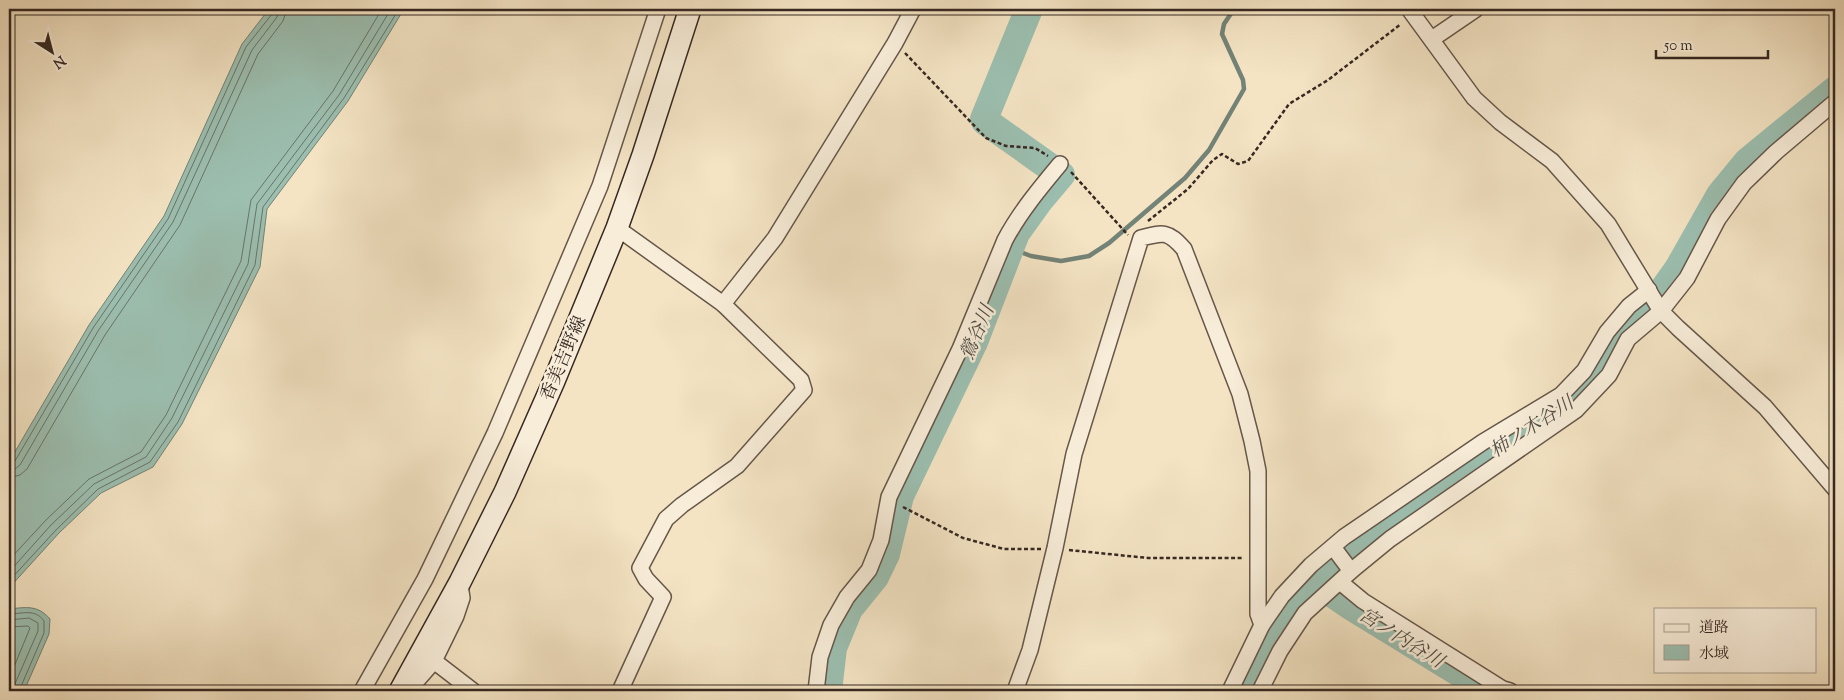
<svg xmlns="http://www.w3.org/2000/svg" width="1844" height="700" viewBox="0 0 1844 700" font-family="'Sorts Mill Goudy','Noto Serif JP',serif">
<rect width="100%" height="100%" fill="#f4e4c4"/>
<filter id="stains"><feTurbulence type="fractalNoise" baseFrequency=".004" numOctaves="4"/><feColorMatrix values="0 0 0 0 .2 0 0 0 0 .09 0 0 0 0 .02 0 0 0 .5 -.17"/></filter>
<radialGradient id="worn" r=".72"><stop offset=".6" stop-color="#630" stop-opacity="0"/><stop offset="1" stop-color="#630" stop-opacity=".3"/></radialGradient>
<g fill="#9cbfb0" stroke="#738377">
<polygon points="269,9 404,9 348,101 267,209 260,267 182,424 153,467 101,493 59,533 9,588 9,462 89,325 164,216 242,44"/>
<path d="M9 606 10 609C26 607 38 605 50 619L49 634 24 691H9Z"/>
</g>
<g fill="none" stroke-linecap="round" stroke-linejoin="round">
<g stroke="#697469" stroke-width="1">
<polyline points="9,464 15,461 93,328 168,219 246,47 272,14 273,9"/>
<polyline points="9,470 15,469 20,465 98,331 173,222 252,50 277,17 279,9"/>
<polyline points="9,478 20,475 27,469 105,335 180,225 258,54 283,21 287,9"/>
<polyline points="9,560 46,520 89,479 141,452 166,415 241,261 251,200 333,91 382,9"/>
<polyline points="9,572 51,525 94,484 146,457 172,418 248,264 257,204 339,95 391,9"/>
<polyline points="9,581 56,530 98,489 150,462 178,422 255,265 263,207 344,98 399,9"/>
<path d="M9 614C22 614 35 608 44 621V633L19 691"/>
<polyline points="9,620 29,618 38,623 38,631 14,686 13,691"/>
<polyline points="9,627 28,626 30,628 9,679"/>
</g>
<polyline stroke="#738377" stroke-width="4.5" points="1010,248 1031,256 1061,261 1089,256 1109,243 1185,178 1209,150 1244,89 1243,80 1222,34 1224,24 1234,9"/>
<g stroke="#9cbfb0" stroke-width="28">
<polyline points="1315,582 1349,605 1489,691"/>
<polyline points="828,691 833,648 849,609 875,577 886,554 900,496 974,342 1016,233 1039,201 1061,175 985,121 984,119 1029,9"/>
<polyline points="1241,691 1282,616 1315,582 1356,546 1465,469 1570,404 1595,379 1617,335 1663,290 1678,269 1720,195 1748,161 1835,90"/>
</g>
<g stroke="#66574a" stroke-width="18">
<g id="minor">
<polyline points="1409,9 1474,98 1500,122 1552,161 1608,224 1661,311 1678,328 1765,407 1835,489"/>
<polyline points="1432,39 1476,9"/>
<polyline points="617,228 723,304 801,380 804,390 737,466 682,505 666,519 640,568 646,579 663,597 620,691"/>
<polyline points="723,304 775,238 895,43 913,9"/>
<polyline points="1333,547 1351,571"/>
<polyline points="1340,582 1363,601 1503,689 1510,691"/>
<polyline points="434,661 473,691"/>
<polyline points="404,690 413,685 434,661 456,616 462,598 460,585"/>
<polyline points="362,691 425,579 495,433 600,186 658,9"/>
<path d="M816 691 820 657 831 625 847 597 869 570 881 540 889 497 960 349 1005 240C1020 212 1040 188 1060 164"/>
<path d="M1015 691 1030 650 1055 548 1074 454 1141 238C1164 232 1168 231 1184 249L1240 394 1252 441 1258 471V614L1262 625"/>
<polyline points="1230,691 1262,625 1282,596 1311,565 1344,537 1483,442 1561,395 1584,371 1607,332 1629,306 1649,290"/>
<polyline points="1260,691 1280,651 1305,613 1351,571 1390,539 1576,410 1609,375 1628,339 1661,311 1687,278 1718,219 1744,183 1776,152 1835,102"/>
</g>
</g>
<g stroke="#362822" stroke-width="24">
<polyline id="secondary" points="400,691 460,582 505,492 554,381 617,228 643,155 690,9"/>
</g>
<g stroke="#362822" stroke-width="2.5" stroke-dasharray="4 2.5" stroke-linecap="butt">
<polyline points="905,53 986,138 1006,146 1035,148 1048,156"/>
<polyline points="1071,172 1128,235"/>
<polyline points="1148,221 1188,189 1213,160 1222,154 1238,164 1248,161 1289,104 1328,80 1401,24"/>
<polyline points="903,507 963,538 1004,549 1041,549"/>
<polyline points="1069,550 1148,558 1243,558"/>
</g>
<use href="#minor" stroke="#f8edd9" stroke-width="15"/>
<use href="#secondary" stroke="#f8edd9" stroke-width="21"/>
</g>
<g text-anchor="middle" stroke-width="5" stroke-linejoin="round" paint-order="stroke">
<g font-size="18" fill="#362822" stroke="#f8edd9">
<text transform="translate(563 358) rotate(-67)" y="6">香美吉野線</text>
</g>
<g font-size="19" font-style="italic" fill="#504e46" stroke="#f8edd9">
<text transform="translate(976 332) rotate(-67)" y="7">鶯谷川</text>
<text transform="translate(1531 426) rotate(-33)" y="7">柿ノ木谷川</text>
<text transform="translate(1402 637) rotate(32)" y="7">宮ノ内谷川</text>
</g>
</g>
<rect width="1844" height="700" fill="none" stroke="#f4e4c4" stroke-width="30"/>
<rect x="10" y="10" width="1824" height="680" fill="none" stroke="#362822" stroke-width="2.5"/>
<rect x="15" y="15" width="1814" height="670" fill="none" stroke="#362822"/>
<rect x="1654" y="608" width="162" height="65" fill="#f8edd9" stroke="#aa9e90"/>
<rect x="1664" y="624" width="25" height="8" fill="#f8edd9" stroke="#aa9e90"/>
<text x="1699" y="632" font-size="15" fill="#362822">道路</text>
<rect x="1664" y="645" width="25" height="15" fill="#9cbfb0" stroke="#aa9e90"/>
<text x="1699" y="658" font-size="15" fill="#362822">水域</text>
<g transform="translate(52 52) rotate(144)" stroke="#f8edd9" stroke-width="4" paint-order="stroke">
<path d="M0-4L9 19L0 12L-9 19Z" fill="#362822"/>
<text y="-8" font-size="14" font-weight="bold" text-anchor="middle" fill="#362822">N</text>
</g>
<path d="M1656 50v8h112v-8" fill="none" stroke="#362822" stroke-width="2.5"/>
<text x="1664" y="50" font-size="15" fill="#362822" stroke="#f8edd9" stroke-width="4" paint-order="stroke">50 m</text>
<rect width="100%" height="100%" filter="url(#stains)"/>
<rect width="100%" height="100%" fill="url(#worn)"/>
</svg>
